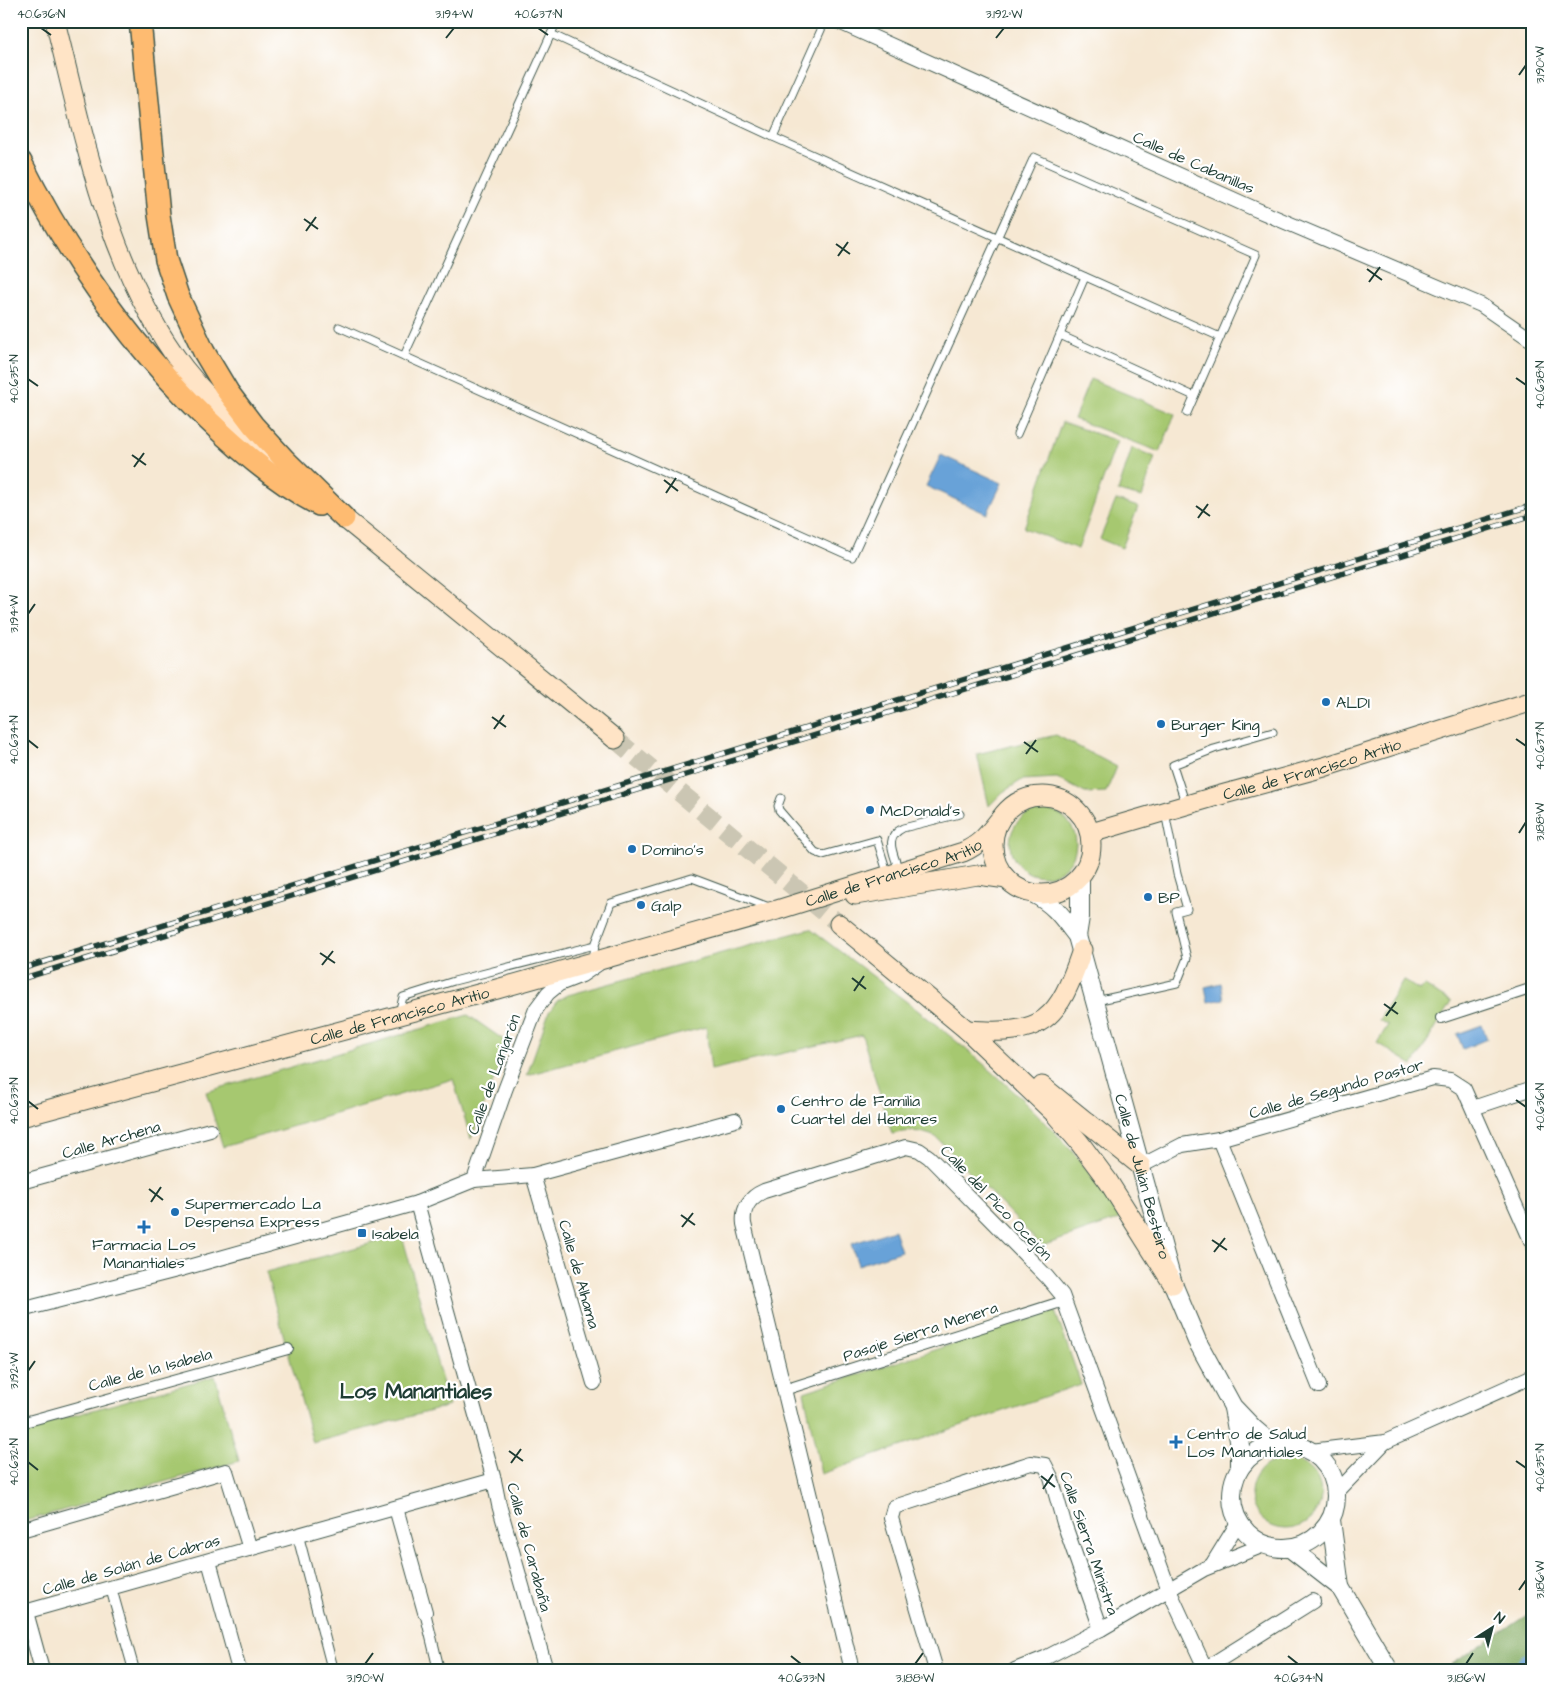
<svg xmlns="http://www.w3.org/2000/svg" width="1554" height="1691" viewBox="0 0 1554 1691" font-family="'Architects Daughter',sans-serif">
<rect width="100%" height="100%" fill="#fff"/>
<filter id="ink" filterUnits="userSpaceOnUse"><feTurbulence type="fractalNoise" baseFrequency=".02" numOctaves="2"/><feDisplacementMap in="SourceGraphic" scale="10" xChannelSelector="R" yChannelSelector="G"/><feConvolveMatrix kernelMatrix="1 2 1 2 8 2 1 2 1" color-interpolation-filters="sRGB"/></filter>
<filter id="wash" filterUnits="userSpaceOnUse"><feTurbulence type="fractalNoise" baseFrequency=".0096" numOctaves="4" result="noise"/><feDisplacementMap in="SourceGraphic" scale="20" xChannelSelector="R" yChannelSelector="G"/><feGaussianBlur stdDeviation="1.12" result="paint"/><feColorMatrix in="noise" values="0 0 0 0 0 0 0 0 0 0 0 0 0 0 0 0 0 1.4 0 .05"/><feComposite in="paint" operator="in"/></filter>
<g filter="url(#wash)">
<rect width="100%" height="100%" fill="#f6e8d3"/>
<g fill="#a6c870" stroke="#628252">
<polygon points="1090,379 1175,414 1160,452 1074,419"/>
<polygon points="1062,422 1117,441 1078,549 1024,528"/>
<polygon points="1132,448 1155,457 1142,497 1118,491"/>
<polygon points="1116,500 1138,507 1122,548 1100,539"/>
<polygon points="1056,735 1117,767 1106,792 1085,793 1057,778 1022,780 1003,792 989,806 977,754"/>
<circle cx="1043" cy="843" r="33"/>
<path d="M810 929C903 999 1001 1068 1077 1157 1093 1176 1106 1199 1120 1219L1042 1246 936 1137C918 1130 912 1130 892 1134L862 1035 711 1070 706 1027 527 1075 549 1012 557 1001 568 995Z"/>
<polygon points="1403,980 1419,990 1425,986 1451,1002 1413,1065 1377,1043 1388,1025 1379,1020"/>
<polygon points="468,1015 508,1043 471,1139 453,1079 223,1147 206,1092"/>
<polygon points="402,1235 449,1406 313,1443 266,1272"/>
<polygon points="1055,1311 1081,1384 821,1474 804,1392"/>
<polygon points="215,1376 239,1461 21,1522 21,1430"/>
<circle cx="1286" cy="1494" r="35"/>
</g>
<polygon fill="#84ac62" stroke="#52744b" points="1533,1611 1533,1670 1443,1670"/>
<g fill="#68a2d8" stroke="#447086">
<polygon points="941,455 1002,483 987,514 926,486"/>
<polygon points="1221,983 1224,999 1208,1002 1205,987"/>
<polygon points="1482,1025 1487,1039 1463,1049 1457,1034"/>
<polygon points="894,1230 901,1251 858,1265 851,1244"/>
</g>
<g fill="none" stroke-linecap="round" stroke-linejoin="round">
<polyline stroke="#68a2d8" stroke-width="31" points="1530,1670 1533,1667"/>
</g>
</g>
<g filter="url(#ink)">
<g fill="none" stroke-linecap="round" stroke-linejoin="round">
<polyline stroke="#cbc6b3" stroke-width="19" stroke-dasharray="19 9" stroke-linecap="butt" points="615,739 839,924"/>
<g stroke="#3f574c" stroke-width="9">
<g id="service">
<polyline points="551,34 773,137 1220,337"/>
<polyline points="773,137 825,21"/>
<polyline points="339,327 852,557 1034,157 1256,255 1187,413"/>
<polyline points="1060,335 1194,396"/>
<polyline points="404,356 557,21"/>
<polyline points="1017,434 1085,277"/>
<polyline points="781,798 778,806 779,810 815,852 823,855 877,840 888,875"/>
<polyline points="1186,805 1173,765 1214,749 1273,732"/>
<path d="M899 871C894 853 883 838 903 828L960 814"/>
<polyline points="593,960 595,945 611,903 692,878 769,907"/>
<polyline points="1096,1001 1177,983 1187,958 1176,912 1187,909 1177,874 1165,812"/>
<polyline points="399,1013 403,997 454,981 595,945"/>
</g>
</g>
<g stroke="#3f574c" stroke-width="12">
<g id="pedestrian">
<polyline points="1441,1018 1533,988"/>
<polyline points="784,1390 1064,1301"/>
<polyline points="21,1423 288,1349"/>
<polyline points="298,1536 333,1670"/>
<polyline points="111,1588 134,1670"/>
<polyline points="425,1612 439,1670"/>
</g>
</g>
<g stroke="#3f574c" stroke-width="16">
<g id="minor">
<polyline points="837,21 1255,209 1481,305 1533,341"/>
<polyline points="1473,1108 1533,1088"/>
<polyline points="1219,1139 1319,1386"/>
<polyline points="1141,1166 1182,1145 1219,1139 1433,1078 1450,1080 1464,1089 1533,1245"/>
<polyline points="533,1175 594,1383"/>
<polyline points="474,1180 533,1175 735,1120"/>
<polyline points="21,1182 210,1130"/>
<polyline points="417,1203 494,1480 499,1505 546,1670"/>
<polyline points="21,1310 181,1269 417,1203 474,1180 505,1090 536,1009 548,993 559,984 582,975 598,964"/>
<polyline points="1311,1451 1385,1442 1533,1376"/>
<polyline points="1336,1493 1385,1442"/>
<polyline points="396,1508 425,1612"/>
<polyline points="21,1530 226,1471 250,1549"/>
<polyline points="209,1561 239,1670"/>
<polyline points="1212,1565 1239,1521"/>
<polyline points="26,1612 42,1670"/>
<polyline points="21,1613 494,1480"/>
<path d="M852 1670 744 1224C742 1208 750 1197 764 1191L906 1147 919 1150 929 1157 1047 1277 1062 1295 1169 1590 1206 1670"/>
<polyline points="936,1670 891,1518 894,1507 1031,1463 1045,1465 1051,1477 1064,1523 1101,1629"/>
<polyline points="1015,1670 1045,1658 1101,1629 1204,1569 1266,1544"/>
<polyline points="1203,1670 1313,1601"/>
</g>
</g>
<g stroke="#3f574c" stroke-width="20">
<g id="tertiary">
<path id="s1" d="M1034 894C1055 905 1063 918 1077 936L1173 1284 1197 1341 1233 1407 1254 1429 1273 1445"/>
<polyline points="1077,936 1080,917 1080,876"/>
<polyline points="1233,1408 1240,1446 1240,1468"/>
<circle cx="1284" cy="1496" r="52"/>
<polyline points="1331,1520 1340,1587"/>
<polyline points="1290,1548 1340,1587 1389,1670"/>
</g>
</g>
<g stroke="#3f574c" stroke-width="21">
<g id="secondary">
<path d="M55 21C85 140 108 268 184 368 210 401 240 430 272 457"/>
<polyline points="333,509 615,739"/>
<circle cx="1042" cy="845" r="49"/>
<path id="s2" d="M1091 833 1217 796 1324 767 1533 701"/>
<polyline points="855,895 978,875 1007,879"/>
<polyline points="839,924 967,1030 1055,1114 1079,1142 1108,1181 1173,1284"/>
<path d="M967 1030C1044 1036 1058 1021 1082 950"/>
<polyline points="1042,1086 1141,1166"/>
<path id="s3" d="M21 1117 497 989 777 910 963 852C980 845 989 833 1000 819"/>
</g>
</g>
<g stroke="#3f574c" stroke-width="24">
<g id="primary">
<polyline points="140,21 159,215 166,260 178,296 204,352 228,392 253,425 285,460 344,518"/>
<path d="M21 162C69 258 131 345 208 420 241 452 278 484 319 505"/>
</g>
</g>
<use href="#service" stroke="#fff" stroke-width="7"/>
<use href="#pedestrian" stroke="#fff" stroke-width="10"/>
<use href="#minor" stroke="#fff" stroke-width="14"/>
<use href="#tertiary" stroke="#fff" stroke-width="18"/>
<use href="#secondary" stroke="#ffe4c6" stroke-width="19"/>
<use href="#primary" stroke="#febb71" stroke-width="21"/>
<g stroke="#1f3d34" stroke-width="5.5">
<g id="rail">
<polyline points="21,969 1533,505"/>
<polyline points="21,979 1533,515"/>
</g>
</g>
<use href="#rail" stroke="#fff" stroke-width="4" stroke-dasharray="11" stroke-linecap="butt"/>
</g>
</g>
<path fill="none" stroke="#1f3d34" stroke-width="2" d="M41 28 51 35M538 28 548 35M446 38 454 28M996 38 1004 28M1519 75 1526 65M304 219 318 229M306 231 316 217M836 244 850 254M838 256 848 242M1367 269 1382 280M1369 282 1380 267M1516 378 1526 385M28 379 38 386M132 455 146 465M134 467 144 453M664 480 678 491M666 493 676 478M1196 506 1210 516M1198 518 1208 504M28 614 35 604M492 717 506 727M494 729 504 715M1516 739 1526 746M28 740 38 748M1024 742 1038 752M1026 754 1036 740M1519 833 1526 822M320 953 335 963M322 965 333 951M852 978 866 989M854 991 864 976M1384 1004 1398 1014M1386 1016 1396 1002M1516 1100 1526 1107M28 1101 38 1109M149 1189 163 1200M151 1202 161 1187M681 1215 695 1225M682 1227 693 1213M1212 1240 1227 1250M1214 1252 1225 1238M28 1371 35 1361M509 1451 523 1461M1516 1461 1526 1468M28 1462 38 1470M511 1463 521 1449M1041 1476 1055 1487M1043 1489 1053 1474M1519 1590 1526 1580M791 1656 801 1664M1288 1656 1298 1664M365 1664 373 1653M915 1664 923 1653M1466 1664 1473 1653"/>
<g fill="#1f6fb2" stroke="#fff" stroke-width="2">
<circle cx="1326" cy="702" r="5"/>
<circle cx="1161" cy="724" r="5"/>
<circle cx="870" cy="810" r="5"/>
<circle cx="632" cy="849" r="5"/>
<circle cx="1148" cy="897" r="5"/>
<circle cx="641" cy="905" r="5"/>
<circle cx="781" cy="1109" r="5"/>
<circle cx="175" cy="1212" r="5"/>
<path d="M141.5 1219.5h5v5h5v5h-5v5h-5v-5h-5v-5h5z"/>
<rect x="357" y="1228" width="10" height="10" rx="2.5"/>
<path d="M1173.5 1434.5h5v5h5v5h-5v5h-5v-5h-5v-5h5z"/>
</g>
<g text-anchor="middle" stroke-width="4.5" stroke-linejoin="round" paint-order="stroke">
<g font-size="16" fill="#1f3d34" stroke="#fff">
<text transform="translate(1194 162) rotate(24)" y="6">Calle de Cabanillas</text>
<text dy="6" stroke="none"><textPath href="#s2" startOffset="230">Calle de Francisco Aritio</textPath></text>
<text dy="6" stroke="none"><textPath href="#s3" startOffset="906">Calle de Francisco Aritio</textPath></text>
<text dy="6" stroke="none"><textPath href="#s3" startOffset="392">Calle de Francisco Aritio</textPath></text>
<text transform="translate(493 1074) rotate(-70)" y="6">Calle de Lanjarón</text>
<text transform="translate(1336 1088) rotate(-16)" y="6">Calle de Segundo Pastor</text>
<text transform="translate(111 1139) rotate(-16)" y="6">Calle Archena</text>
<text dy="6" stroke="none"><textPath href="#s1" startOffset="310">Calle de Julián Besteiro</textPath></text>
<text transform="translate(997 1202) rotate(46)" y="6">Calle del Pico Ocejón</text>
<text transform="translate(580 1274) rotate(74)" y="6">Calle de Alhama</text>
<text transform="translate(920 1331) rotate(-18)" y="6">Pasaje Sierra Menera</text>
<text transform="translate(150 1369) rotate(-15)" y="6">Calle de la Isabela</text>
<text transform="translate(1090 1543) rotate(71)" y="6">Calle Sierra Ministra</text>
<text transform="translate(530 1547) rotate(75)" y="6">Calle de Carabaña</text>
<text transform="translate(131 1564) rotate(-16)" y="6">Calle de Solán de Cabras</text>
</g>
<g font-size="16" fill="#1f3d34" stroke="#fff" text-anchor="start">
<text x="1336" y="708">ALDI</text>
<text x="1171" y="730">Burger King</text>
<text x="880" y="816">McDonald's</text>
<text x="642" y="855">Domino's</text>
<text x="1158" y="903">BP</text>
<text x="651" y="911">Galp</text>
<text x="791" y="1106">Centro de Familia<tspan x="791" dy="18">Cuartel del Henares</tspan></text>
<text x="185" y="1209">Supermercado La<tspan x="185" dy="18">Despensa Express</tspan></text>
<text x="372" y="1239">Isabela</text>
<text x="144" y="1250" text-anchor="middle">Farmacia Los<tspan x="144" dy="18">Manantiales</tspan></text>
<text x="1187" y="1439">Centro de Salud<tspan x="1187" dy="18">Los Manantiales</tspan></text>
</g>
<g font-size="21" font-weight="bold" fill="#1f3d34" stroke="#fff">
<text x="416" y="1398">Los Manantiales</text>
</g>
</g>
<rect width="1554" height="1691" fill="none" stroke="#fff" stroke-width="55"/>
<g transform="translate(1492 1628) rotate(36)" stroke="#ffffff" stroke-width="4" paint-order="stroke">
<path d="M0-4L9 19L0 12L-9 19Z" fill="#1f3d34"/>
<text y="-8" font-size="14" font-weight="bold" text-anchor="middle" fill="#1f3d34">N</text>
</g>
<rect x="28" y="28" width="1498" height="1636" fill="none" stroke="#1f3d34" stroke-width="2"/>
<g font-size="12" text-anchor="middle" fill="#1f3d34">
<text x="41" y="18">40.636°N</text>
<text x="454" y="18">3.194°W</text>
<text x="538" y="18">40.637°N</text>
<text x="1004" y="18">3.192°W</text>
<text transform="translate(1540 65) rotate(-90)" y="4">3.190°W</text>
<text transform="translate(14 379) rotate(-90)" y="4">40.635°N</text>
<text transform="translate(1540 385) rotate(-90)" y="4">40.638°N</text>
<text transform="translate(14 614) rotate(-90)" y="4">3.194°W</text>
<text transform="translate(14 740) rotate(-90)" y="4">40.634°N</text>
<text transform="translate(1540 746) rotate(-90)" y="4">40.637°N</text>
<text transform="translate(1540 822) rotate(-90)" y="4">3.188°W</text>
<text transform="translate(14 1101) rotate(-90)" y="4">40.633°N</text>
<text transform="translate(1540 1107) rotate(-90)" y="4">40.636°N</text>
<text transform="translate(14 1371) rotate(-90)" y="4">3.192°W</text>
<text transform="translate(14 1462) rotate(-90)" y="4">40.632°N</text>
<text transform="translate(1540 1468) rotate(-90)" y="4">40.635°N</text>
<text transform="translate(1540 1580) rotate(-90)" y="4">3.186°W</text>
<text x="365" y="1682">3.190°W</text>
<text x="801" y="1682">40.633°N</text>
<text x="915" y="1682">3.188°W</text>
<text x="1298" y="1682">40.634°N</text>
<text x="1466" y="1682">3.186°W</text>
</g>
</svg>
